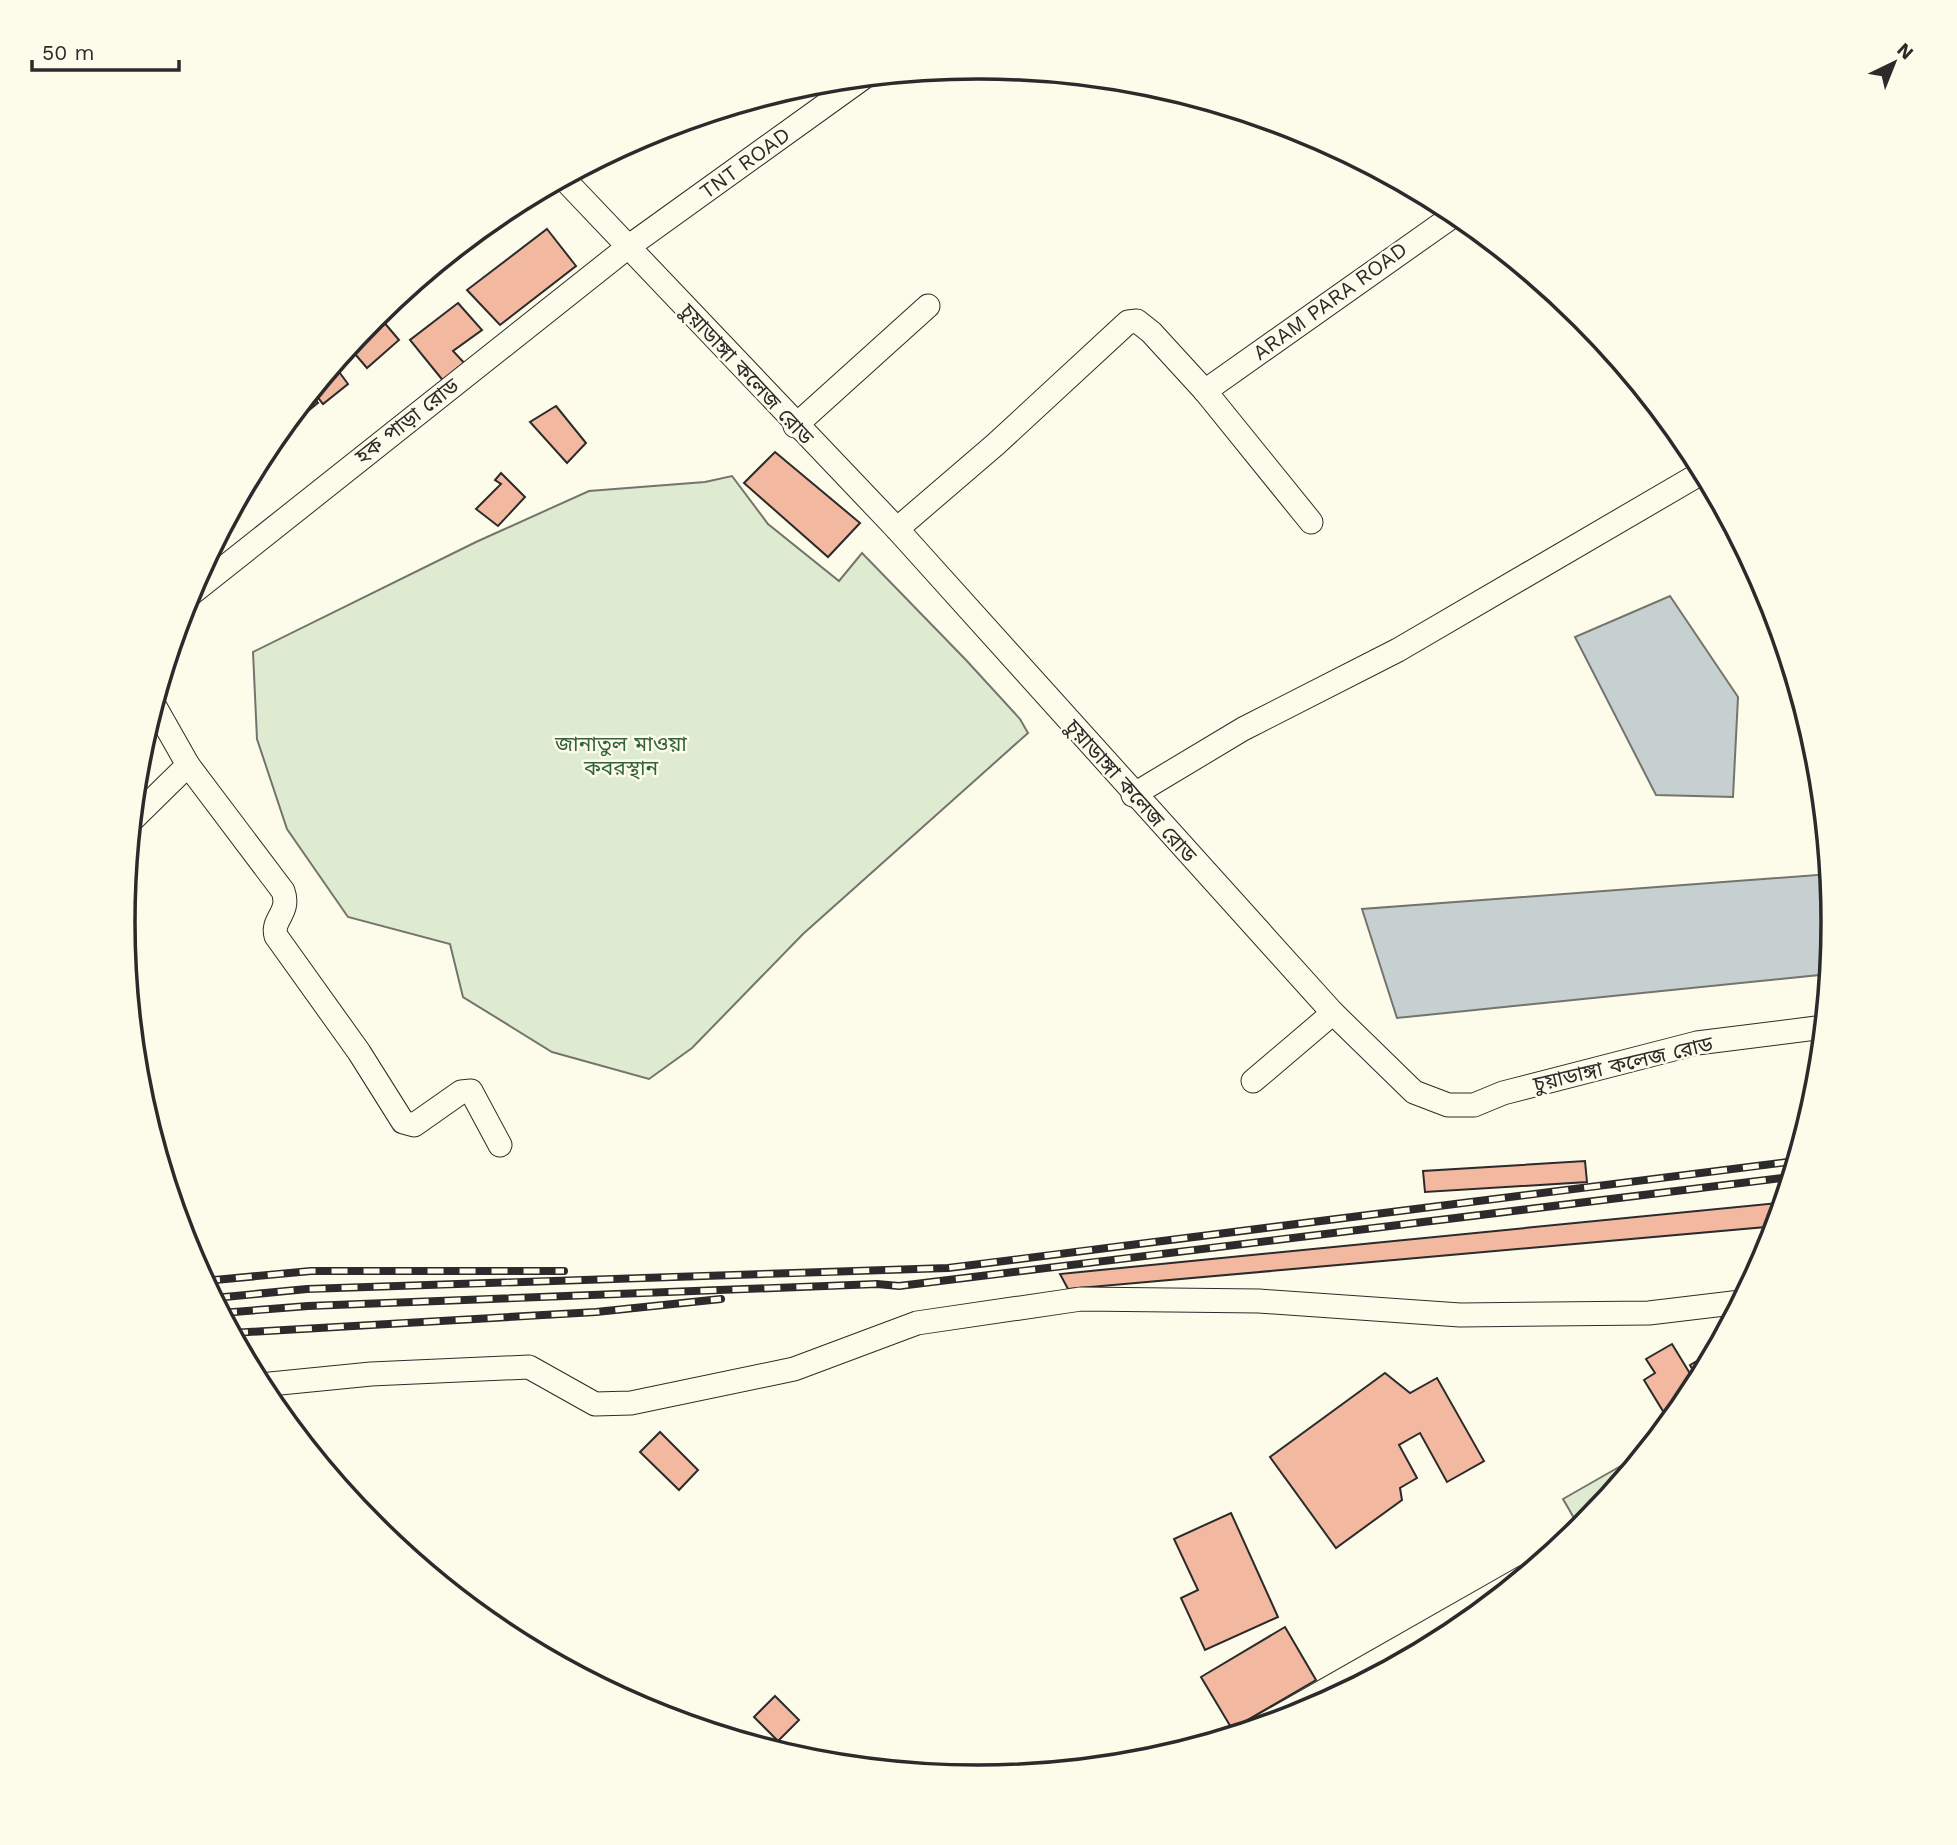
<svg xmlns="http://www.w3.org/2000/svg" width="1957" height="1845" viewBox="0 0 1957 1845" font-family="'Work Sans','Noto Sans Bengali',sans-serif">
<rect width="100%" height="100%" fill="#fdfbea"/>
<g fill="#deebd1" stroke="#74746e" stroke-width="2">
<polygon points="732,476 768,524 839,581 862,553 966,660 1020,719 1028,733 803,934 692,1048 649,1079 552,1052 463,997 450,944 348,917 287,829 257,739 253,652 476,542 589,491 705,482"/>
<polygon points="1647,1451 1584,1528 1581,1530 1563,1499"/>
</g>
<g fill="#c7d0d0" stroke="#74746e" stroke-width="2">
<polygon points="1670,596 1738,697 1733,797 1656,795 1575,637"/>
<polygon points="1830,874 1834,923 1829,974 1397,1018 1362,909"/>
</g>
<g fill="#f2b8a0" stroke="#2b2b2b" stroke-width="2">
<polygon points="547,229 576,266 500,325 467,290"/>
<polygon points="458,303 482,330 453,351 467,366 445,383 410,340"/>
<polygon points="377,314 399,340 367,368 349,347"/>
<polygon points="334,365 348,384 323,404 313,391"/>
<polygon points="310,394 318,403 292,424 288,421"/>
<polygon points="556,406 586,443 567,463 530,422"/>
<polygon points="775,452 860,523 828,557 744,483"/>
<polygon points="501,473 525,497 498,526 476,509 501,484 495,480"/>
<polygon points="1585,1161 1587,1182 1425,1192 1423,1171"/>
<polygon points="1778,1203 1782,1210 1777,1226 1068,1289 1060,1274"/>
<polygon points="1672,1344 1697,1385 1690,1398 1669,1421 1644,1380 1655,1373 1646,1359"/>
<polygon points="1716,1350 1699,1381 1690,1365"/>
<polygon points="1385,1373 1410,1393 1437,1378 1484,1461 1447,1482 1420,1433 1399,1445 1417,1478 1400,1488 1402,1500 1336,1548 1270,1457"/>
<polygon points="660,1432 698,1470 679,1490 640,1452"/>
<polygon points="1231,1513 1278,1617 1205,1650 1181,1598 1198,1590 1174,1539"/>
<polygon points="1285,1627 1316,1680 1232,1729 1201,1677"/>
<polygon points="775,1696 799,1720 778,1741 754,1717"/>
</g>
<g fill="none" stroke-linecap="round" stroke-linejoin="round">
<g stroke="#2b2b2b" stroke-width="25">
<g id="minor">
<polyline points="563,178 897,529 1333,1013 1414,1092 1448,1105 1474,1105 1503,1093 1697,1043 1824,1027"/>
<polyline points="1205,391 1457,213"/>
<polyline points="795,426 928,306"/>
<polyline points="897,529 996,444 1128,322 1137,321 1151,332 1205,391 1311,522"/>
<polyline points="187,597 628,247 863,78"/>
<path d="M188 765 283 891C291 913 271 919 276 936L359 1052 403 1122 414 1125 461 1092 471 1091 500 1145"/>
<polyline points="1133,795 1243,729 1398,650 1703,472"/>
<polyline points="133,819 188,765 154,705"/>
<polyline points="1253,1081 1333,1013"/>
<polyline points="260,1385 371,1374 529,1367 595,1404 631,1403 794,1369 917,1323 1081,1299 1259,1301 1460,1315 1649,1313 1741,1302"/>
<polyline points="1259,1728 1524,1577"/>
</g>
</g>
<use href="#minor" stroke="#fdfbea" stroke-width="23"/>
<g stroke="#2b2b2b" stroke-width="8">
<g id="rail">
<polyline points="204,1281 311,1271 564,1271"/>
<polyline points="214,1298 307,1289 948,1268 1796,1161"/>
<polyline points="221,1313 308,1306 877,1284 899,1286 1791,1177"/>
<polyline points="232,1333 596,1312 721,1299"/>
</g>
</g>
<use href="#rail" stroke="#fdfbea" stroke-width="5" stroke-dasharray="16" stroke-linecap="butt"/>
</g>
<g text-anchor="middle" stroke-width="5" stroke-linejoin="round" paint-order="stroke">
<g font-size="21" fill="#2b2b2b" stroke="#fdfbea">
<text transform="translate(745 163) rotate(-36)" y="7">TNT ROAD</text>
<text transform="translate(1330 301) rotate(-36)" y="7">ARAM PARA ROAD</text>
<text transform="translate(747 374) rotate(47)" y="7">চুয়াডাঙ্গা কলেজ রোড</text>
<text transform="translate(407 421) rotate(-38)" y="7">হক পাড়া রোড</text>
<text transform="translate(1131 791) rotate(48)" y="7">চুয়াডাঙ্গা কলেজ রোড</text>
<text transform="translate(1623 1064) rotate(-13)" y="7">চুয়াডাঙ্গা কলেজ রোড</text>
</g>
<g font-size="21" fill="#34623c" stroke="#fdfbea">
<text x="621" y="751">জানাতুল মাওয়া<tspan x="621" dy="24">কবরস্থান</tspan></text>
</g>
</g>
<path d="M0 0H1957V1845H0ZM135 922a843 843 0 1 1 1686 0a843 843 0 1 1-1686 0Z" fill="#fdfbea" fill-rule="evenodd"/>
<path fill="none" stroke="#2b2b2b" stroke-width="3.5" d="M135 922a843 843 0 1 1 1686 0a843 843 0 1 1-1686 0Z"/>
<g transform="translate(1894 63) rotate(43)" stroke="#fdfbea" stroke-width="5" paint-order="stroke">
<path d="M0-5L12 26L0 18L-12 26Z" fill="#2b2b2b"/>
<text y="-10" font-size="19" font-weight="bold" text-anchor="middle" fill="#2b2b2b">N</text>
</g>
<path d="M32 60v10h147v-10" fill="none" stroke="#2b2b2b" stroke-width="3.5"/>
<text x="42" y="60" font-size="21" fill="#2b2b2b" stroke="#fdfbea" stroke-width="5" paint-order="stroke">50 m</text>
</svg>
